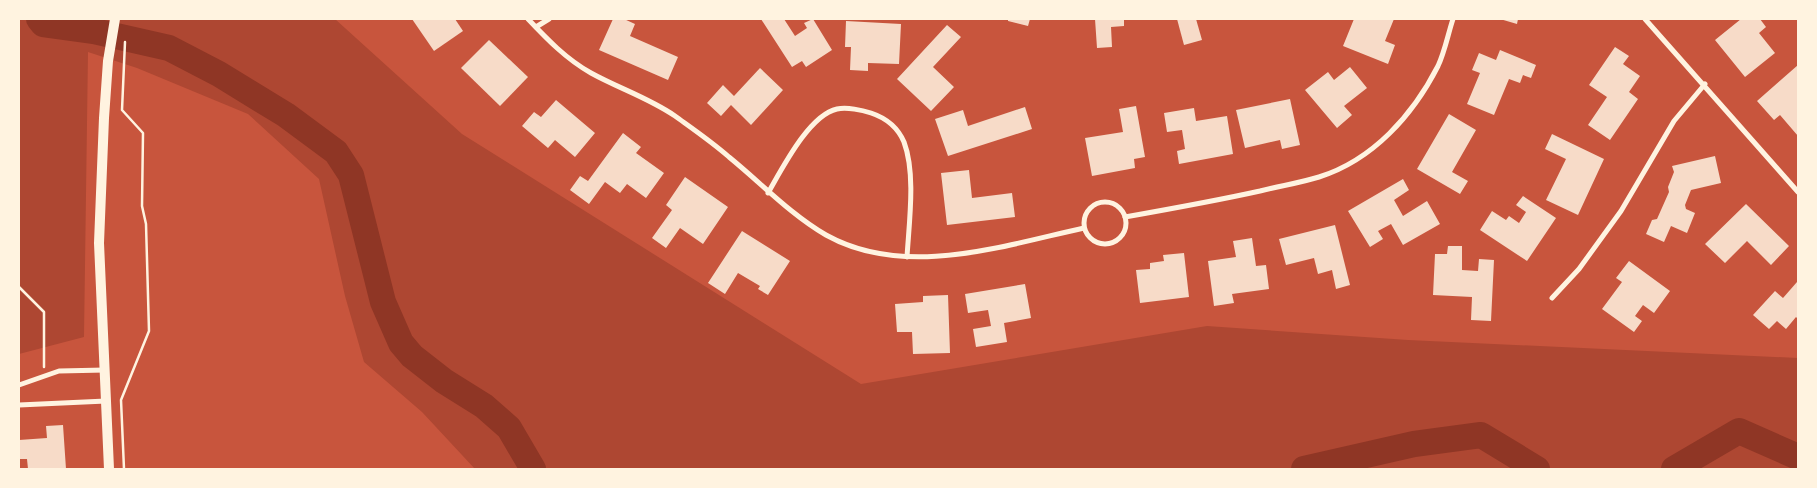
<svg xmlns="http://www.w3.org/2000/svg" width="1817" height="488" viewBox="0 0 1817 488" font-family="'PT Serif',serif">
<rect width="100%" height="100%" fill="#c8553d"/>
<polygon fill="#ae4732" points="19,19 335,19 462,134 861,384 1207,326 1408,340 1798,358 1798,469 475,469 422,412 364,362 345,296 319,179 248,114 137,68 88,52 84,337 19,354"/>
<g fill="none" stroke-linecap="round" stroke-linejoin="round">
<g stroke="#8f3625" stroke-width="26">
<polyline points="39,19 43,24 94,31 169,48 219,74 286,115 336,152 351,175 383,302 401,343 412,356 444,381 484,406 509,428 533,469"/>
<polyline points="1304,469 1414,444 1481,435 1537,469"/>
<polyline points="1674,469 1739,431 1798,457"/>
</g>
</g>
<g fill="#f7dbc8">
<polygon points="412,19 455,19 463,31 434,51"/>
<polygon points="613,19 624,19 635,24 630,36 678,57 668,80 599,50"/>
<polygon points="761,19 784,19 795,36 807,28 804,23 813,19 832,50 806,67 802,61 792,67"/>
<polygon points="1008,19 1030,19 1028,26 1008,21"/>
<polygon points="1095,19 1124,19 1124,26 1111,27 1112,47 1097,48"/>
<polygon points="1177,19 1196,19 1202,40 1184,45"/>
<polygon points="1354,19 1394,19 1385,41 1395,45 1388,64 1343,46"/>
<polygon points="1500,19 1518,19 1517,24"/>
<polygon points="1741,19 1760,19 1766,27 1759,33 1775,53 1745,77 1715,40"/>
<polygon points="846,21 901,24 899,64 868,63 868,71 850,70 851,47 845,47"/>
<polygon points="947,25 961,37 933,67 954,87 931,111 897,79"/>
<polygon points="489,40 528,77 500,106 461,68"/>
<polygon points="1615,47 1629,56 1623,64 1640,76 1629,92 1638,99 1610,140 1588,125 1607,97 1589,85"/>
<polygon points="1500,50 1536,65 1531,78 1523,75 1520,83 1509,79 1494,115 1467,104 1480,73 1472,70 1479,53 1496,60"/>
<polygon points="1798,65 1798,136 1780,115 1774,120 1757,101"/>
<polygon points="1350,67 1367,88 1344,106 1352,115 1337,128 1305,90 1328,72 1334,80"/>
<polygon points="760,68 783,90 751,125 731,105 721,116 707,103 723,85 734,96"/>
<polygon points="1290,99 1300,145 1282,149 1280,140 1245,148 1236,110"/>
<polygon points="556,100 595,133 575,157 555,140 548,148 522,126 534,112 541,117"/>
<polygon points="1136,106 1145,157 1134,159 1135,168 1092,176 1085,138 1123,132 1119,109"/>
<polygon points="1025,107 1032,129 948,156 935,119 963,110 968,126"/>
<polygon points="1194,108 1196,121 1227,116 1233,154 1179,164 1177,151 1185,149 1182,130 1167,132 1164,113"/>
<polygon points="1449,114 1476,130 1452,172 1468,181 1460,194 1417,169"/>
<polygon points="623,133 641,147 636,153 664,173 646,198 627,184 620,193 605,182 589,204 570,190 580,176 588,181"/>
<polygon points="1552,134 1604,159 1578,215 1546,200 1566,159 1545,149"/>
<polygon points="1715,156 1721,183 1691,190 1685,205 1686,209 1695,213 1687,233 1671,226 1664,242 1646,234 1652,220 1657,219 1669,192 1668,187 1674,172 1672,166"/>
<polygon points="969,170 972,198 1012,193 1015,217 947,225 941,173"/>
<polygon points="685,177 728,207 703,244 680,228 666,248 652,238 672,210 666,205"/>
<polygon points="1403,179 1409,190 1394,200 1403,216 1427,201 1440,224 1403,245 1391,224 1378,231 1383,239 1370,247 1348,211"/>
<polygon points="1523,196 1556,218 1527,261 1480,230 1492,211 1506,220 1509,216 1519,223 1526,212 1516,205"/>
<polygon points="1746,204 1789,246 1771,265 1747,241 1725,263 1705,244"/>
<polygon points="1335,225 1350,285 1336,289 1332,270 1318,274 1314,258 1286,265 1279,239"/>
<polygon points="742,231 790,261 768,295 758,289 760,286 738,273 725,294 708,283"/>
<polygon points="1252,238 1256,266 1266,265 1269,289 1232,294 1234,303 1214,306 1208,261 1236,257 1233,241"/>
<polygon points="1448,246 1462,246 1462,270 1478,271 1479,259 1494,260 1491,321 1471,320 1472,297 1433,295 1435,254 1447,254"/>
<polygon points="1184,253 1189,297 1140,303 1136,270 1150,269 1150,263 1164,261 1163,255"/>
<polygon points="1629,261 1670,291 1654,313 1643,305 1635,316 1642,321 1634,332 1602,309 1622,282 1616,278"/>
<polygon points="1797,282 1798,319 1796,317 1786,329 1777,321 1769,329 1753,315 1775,291 1783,298"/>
<polygon points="1025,284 1031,318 1004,323 1007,342 976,347 973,329 991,326 988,310 968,313 965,294"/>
<polygon points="948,295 950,353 913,354 912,332 897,332 895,304 923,302 923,296"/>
<polygon points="63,425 66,469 28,469 27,459 20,459 19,440 47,438 46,426"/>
</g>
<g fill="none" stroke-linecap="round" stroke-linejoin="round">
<g stroke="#fff3e0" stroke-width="2.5">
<polyline points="19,287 44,312 44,367"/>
<polyline points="124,469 121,400 149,331 146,224 142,206 143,133 122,110 125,42"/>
</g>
<g stroke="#fff3e0" stroke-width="5">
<path d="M528 19C547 39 566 59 591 73 618 88 649 98 675 116 693 129 712 142 729 157 761 183 790 214 826 235 905 279 1002 246 1084 228"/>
<polyline points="1645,19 1798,192"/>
<polyline points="536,27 549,19"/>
<path d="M768 193C782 169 809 115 837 109 847 107 862 110 871 113 886 118 898 128 904 142 916 174 909 223 907 257"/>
<circle cx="1105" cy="223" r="21"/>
<path d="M1125 217C1170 209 1215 201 1260 191 1279 186 1300 183 1319 177 1373 160 1413 115 1438 66 1445 51 1448 34 1453 19"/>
<polyline points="1552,298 1579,269 1621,211 1674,121 1705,84"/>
<polyline points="19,385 59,371 105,370"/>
<polyline points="19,405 106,401"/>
</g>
<polyline stroke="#fff3e0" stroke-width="10" points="109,469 99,243 104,118 108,61 115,19"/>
</g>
<rect width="1817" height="488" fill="none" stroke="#fff3e0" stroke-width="40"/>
</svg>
